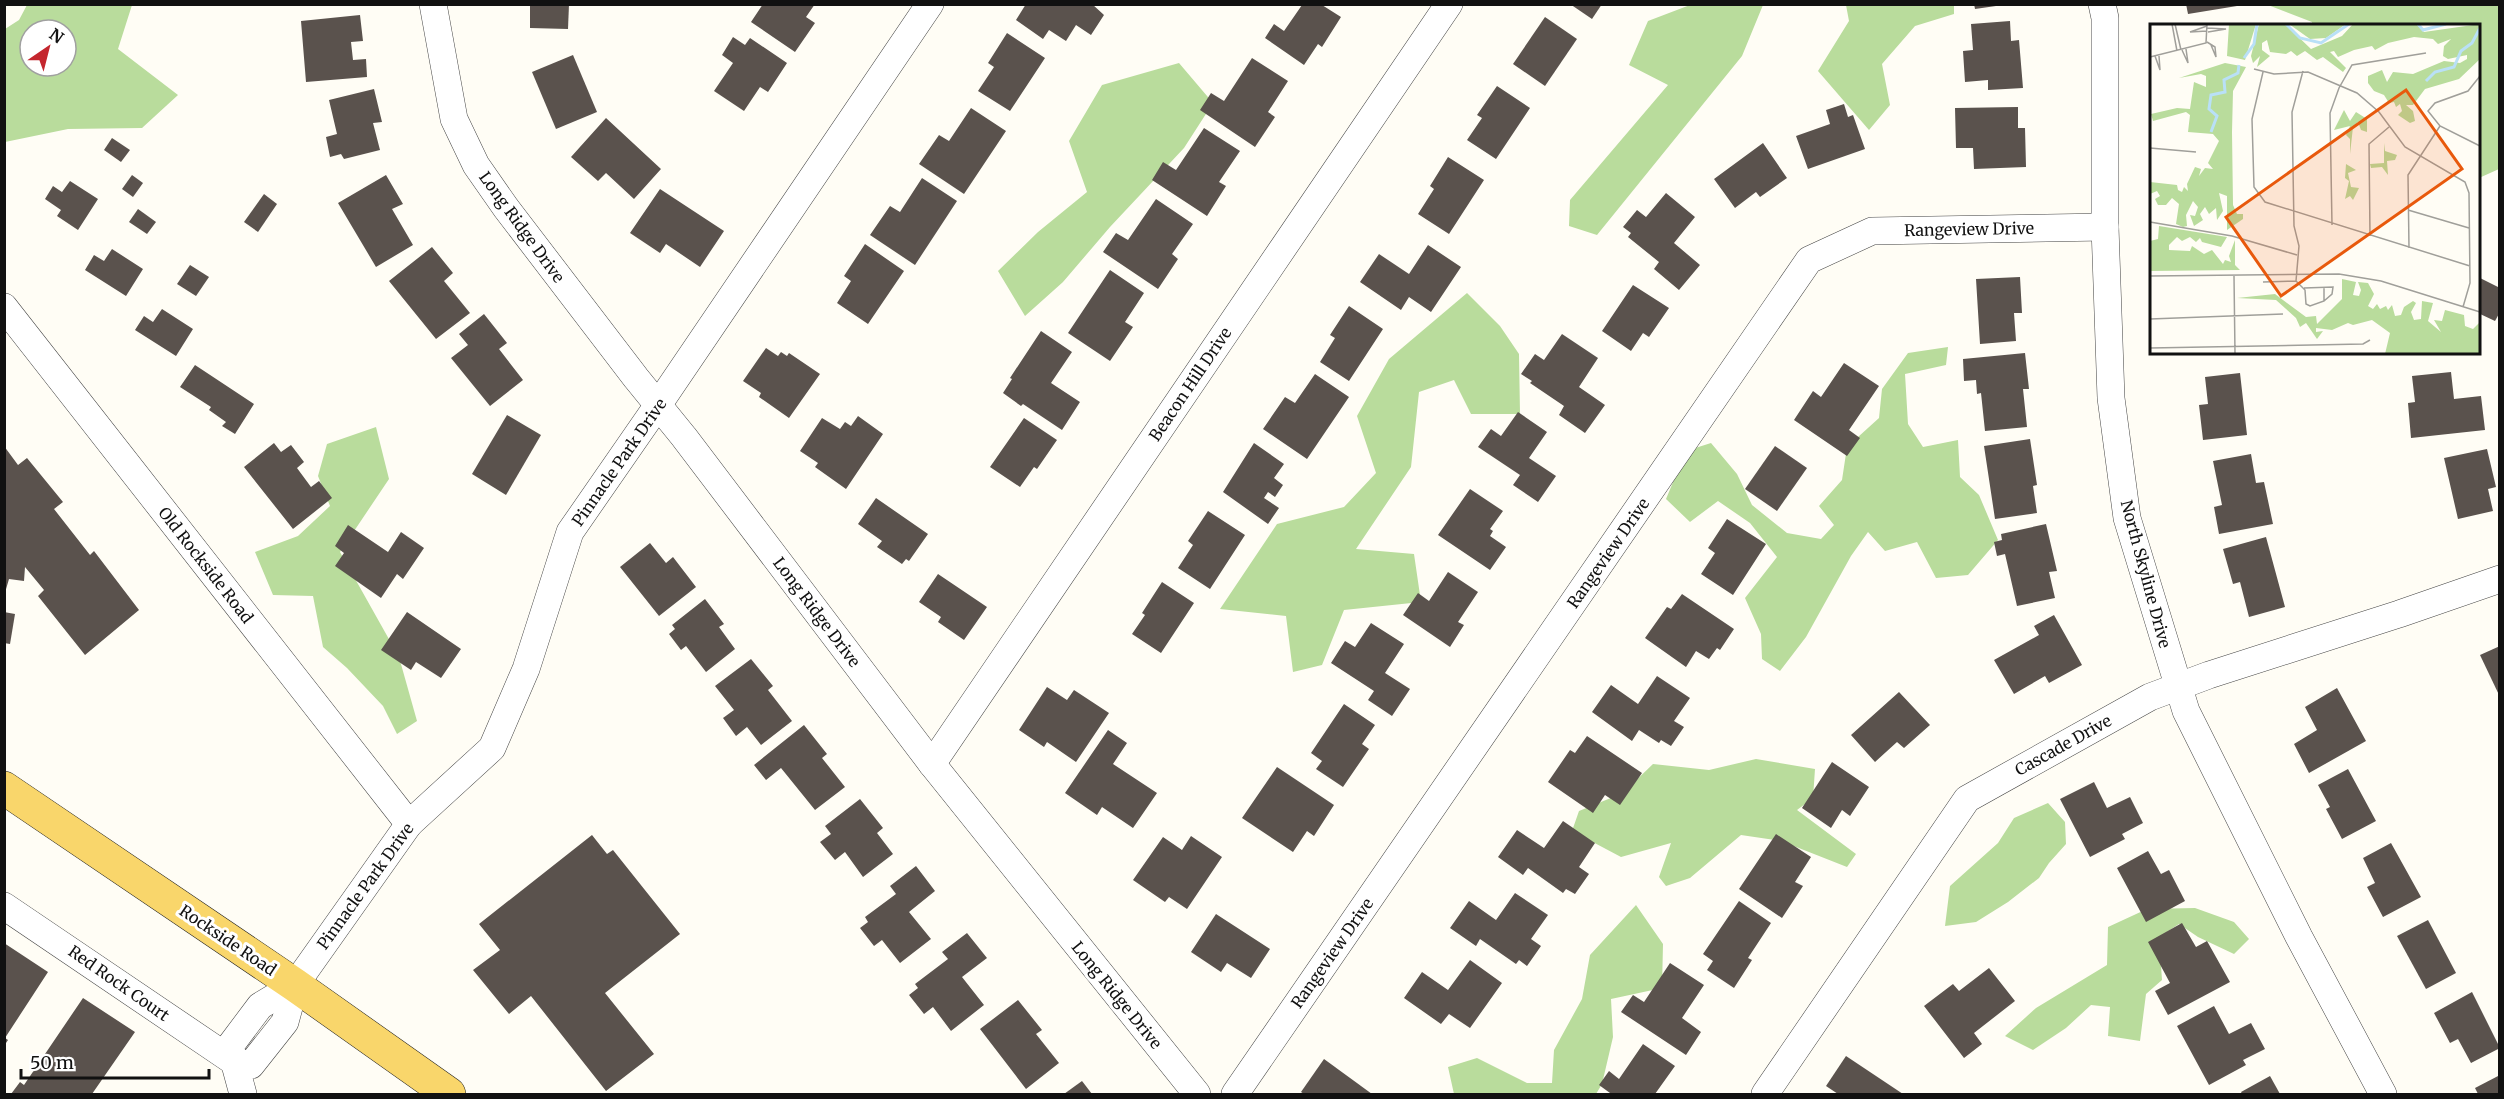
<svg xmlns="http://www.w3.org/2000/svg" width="2504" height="1099" viewBox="0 0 2504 1099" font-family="Merriweather,serif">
<rect width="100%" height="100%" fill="#fffdf5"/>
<g fill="#b9dc9c" fill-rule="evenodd">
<path d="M27 5H132L118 49 178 95 142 128 68 129 5 142V29L19 20ZM30 30H66V66H30Z"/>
<polygon points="1690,5 1763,5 1742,56 1597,235 1569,226 1570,200 1668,85 1629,65 1648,21"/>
<polygon points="1846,5 1954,5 1954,14 1915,26 1882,64 1890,105 1869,130 1818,71 1849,21"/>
<polygon points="2268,5 2499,5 2499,169 2479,178 2478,26 2312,25 2312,22"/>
<polygon points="1179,63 1213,103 1184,148 1110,227 1063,282 1025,316 998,271 1038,232 1087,192 1069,141 1102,85"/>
<polygon points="1467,293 1500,326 1519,354 1520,414 1471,414 1454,380 1419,392 1411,467 1356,549 1414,554 1421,602 1344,610 1322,665 1293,672 1286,616 1220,609 1277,524 1344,507 1376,473 1357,416 1389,359"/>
<polygon points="1948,347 1946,365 1905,374 1908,424 1923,447 1958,440 1960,477 1979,495 1998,540 1968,575 1936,578 1917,542 1885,551 1868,532 1851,556 1806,637 1780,671 1762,659 1761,634 1745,598 1777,557 1750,523 1718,501 1690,522 1666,499 1686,451 1711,443 1737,474 1752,505 1787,533 1821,539 1834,525 1819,506 1842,480 1847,447 1879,418 1882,389 1908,353"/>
<polygon points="376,427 389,479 340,552 399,657 417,721 397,734 383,706 347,668 323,647 313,596 273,595 255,552 298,536 330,506 318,476 327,444"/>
<polygon points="1756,759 1815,769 1813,798 1797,810 1856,854 1847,867 1781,841 1741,835 1690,878 1666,886 1659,877 1671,843 1621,857 1572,831 1579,811 1623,793 1653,764 1709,770"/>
<polygon points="2048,803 2065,822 2066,844 2049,863 2039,878 2008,902 1976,922 1945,926 1950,886 1998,843 2014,818"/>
<polygon points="1636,905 1663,944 1662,988 1611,999 1613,1037 1602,1084 1596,1094 1454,1094 1448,1067 1477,1058 1527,1083 1552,1083 1554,1050 1582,999 1590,955"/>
<polygon points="2195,908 2234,922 2249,939 2234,954 2198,937 2179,924 2159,937 2162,980 2146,994 2140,1041 2108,1036 2110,1007 2091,1005 2066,1028 2033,1050 2005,1036 2036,1008 2107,965 2108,927 2147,909"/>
</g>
<g fill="#5a524d">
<polygon points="530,4 569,4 568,29 530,28"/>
<polygon points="763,4 815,4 806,17 815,23 795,52 751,22"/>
<polygon points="1026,4 1092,4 1104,15 1091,35 1076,25 1066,41 1049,30 1043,39 1016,20"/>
<polygon points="1570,4 1602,4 1592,19"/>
<polygon points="1974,4 1996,4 1996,6 1975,9"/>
<polygon points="2186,4 2237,4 2237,6 2188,14"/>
<polygon points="1302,5 1322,5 1341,17 1322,47 1318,44 1304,65 1265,38 1274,24 1284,31"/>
<polygon points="360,15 363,41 351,42 353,60 366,59 367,77 306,82 301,21"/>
<polygon points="1545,17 1577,39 1545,86 1513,64"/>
<polygon points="2010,21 2011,41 2019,40 2023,88 1988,90 1988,80 1965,82 1963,51 1973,50 1971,24"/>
<polygon points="1007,33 1045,58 1010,111 978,91 994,67 988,63"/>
<polygon points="733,37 745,45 750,38 787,63 768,92 760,87 744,111 714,91 733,63 722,55"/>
<polygon points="573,55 597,112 556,129 532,72"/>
<polygon points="1252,58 1288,81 1268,112 1275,117 1255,147 1200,110 1211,93 1224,101"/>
<polygon points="1497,86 1530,108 1496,159 1467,140 1482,118 1477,115"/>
<polygon points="374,89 382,122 373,123 380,150 344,159 341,154 330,157 326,137 337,134 329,100"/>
<polygon points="1844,104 1848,117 1853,115 1865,149 1808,169 1796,136 1830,124 1826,110"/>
<polygon points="2018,107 2018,128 2025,128 2026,167 1974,169 1973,148 1956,148 1955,108"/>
<polygon points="971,108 1006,131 964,194 919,164 939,135 949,141"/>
<polygon points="606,118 661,169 634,199 606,173 598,181 571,157"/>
<polygon points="1204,128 1240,151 1219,182 1226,186 1207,216 1152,180 1163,162 1176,170"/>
<polygon points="112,138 130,150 121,162 104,150"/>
<polygon points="1763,143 1787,178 1760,197 1756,192 1735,208 1714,179"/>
<polygon points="1448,157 1484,180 1449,234 1418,214 1434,189 1430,186"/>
<polygon points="132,175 143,183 133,197 122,189"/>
<polygon points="386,175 403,204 392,209 413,245 376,267 338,203"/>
<polygon points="922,178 957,201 915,265 870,235 890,206 900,212"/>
<polygon points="70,181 98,199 78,230 57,216 61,210 45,199 53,186 62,192"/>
<polygon points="660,189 724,231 700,267 666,244 660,253 630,233"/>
<polygon points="1666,193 1695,217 1674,243 1700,265 1679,290 1654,269 1659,262 1628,237 1631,233 1623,227 1637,210 1646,217"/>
<polygon points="264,194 277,204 258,232 244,222"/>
<polygon points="1156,199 1193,224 1172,254 1178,259 1158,289 1103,252 1116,233 1128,240"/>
<polygon points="138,209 156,222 147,234 129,222"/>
<polygon points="865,244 904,271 868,324 837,303 851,281 844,276"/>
<polygon points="1428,245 1461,267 1431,312 1409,297 1401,310 1360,282 1379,254 1409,274"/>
<polygon points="432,247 453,273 444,281 470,313 436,339 389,281"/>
<polygon points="112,249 143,269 126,296 85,270 94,255 104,261"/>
<polygon points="190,265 209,277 196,296 177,284"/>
<polygon points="1110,270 1144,293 1125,322 1133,327 1110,361 1068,333"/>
<polygon points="2020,277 2022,313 2014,313 2016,341 1980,344 1976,279"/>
<polygon points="2478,277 2500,288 2500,312 2495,321 2478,313"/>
<polygon points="1633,285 1669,308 1649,337 1643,333 1631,351 1602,331"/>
<polygon points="1349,306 1383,329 1349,381 1320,362 1335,338 1330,335"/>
<polygon points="162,309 193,329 176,356 135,330 144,316 153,322"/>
<polygon points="484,314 507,343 499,349 523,380 490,406 451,358 468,345 459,334"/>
<polygon points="1041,331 1072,352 1051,383 1080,402 1062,430 1023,404 1021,406 1003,393 1012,379 1010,378"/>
<polygon points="1562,334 1598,358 1579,387 1605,405 1585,433 1559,415 1564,406 1530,383 1532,381 1521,374 1535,354 1544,360"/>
<polygon points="766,348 778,356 781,352 787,356 789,353 820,374 789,418 759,397 761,393 743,381"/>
<polygon points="2025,353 2029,389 2023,389 2027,427 1985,431 1981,393 1977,394 1976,380 1964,381 1963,359"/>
<polygon points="1844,363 1879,386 1849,430 1860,438 1847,456 1794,420 1813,391 1821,397"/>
<polygon points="195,365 254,404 235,434 222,426 226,422 209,410 211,407 180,387"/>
<polygon points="2451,372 2454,399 2481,396 2485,430 2411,438 2408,403 2415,402 2412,376"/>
<polygon points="2240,373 2247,435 2203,440 2199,405 2208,404 2205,377"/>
<polygon points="1315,374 1349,397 1307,459 1263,429 1285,397 1295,403"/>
<polygon points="1518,412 1547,432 1529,458 1556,476 1538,502 1513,485 1520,475 1478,447 1491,429 1501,436"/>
<polygon points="507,415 541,435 506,495 472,474"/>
<polygon points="858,416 883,434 846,489 815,467 818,463 800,451 822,418 840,429 845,422 851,426"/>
<polygon points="1024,418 1057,440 1037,469 1034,467 1020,487 990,467"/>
<polygon points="2030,439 2037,485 2033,486 2037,513 1995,519 1984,446"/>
<polygon points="274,443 281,452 291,445 304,462 297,468 311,487 319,481 332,498 293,529 244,467"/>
<polygon points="1254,443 1284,464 1274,478 1283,485 1275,497 1268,492 1264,498 1279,508 1268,524 1223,492"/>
<polygon points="4,446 18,465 27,458 63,502 54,509 90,555 94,551 139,610 85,655 38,596 44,590 25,567 24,581 9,579 4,596"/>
<polygon points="1775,446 1807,468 1777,511 1745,489"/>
<polygon points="2487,449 2496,487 2488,489 2493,511 2458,519 2444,458"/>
<polygon points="2251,454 2256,483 2264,482 2273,524 2219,534 2214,507 2222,505 2213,461"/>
<polygon points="1470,489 1503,511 1490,529 1493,531 1490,536 1506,547 1490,570 1438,535"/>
<polygon points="876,498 928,534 909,561 906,559 902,564 877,547 882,541 858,524"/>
<polygon points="1208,511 1245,535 1210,589 1178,568 1193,545 1188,541"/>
<polygon points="1727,519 1766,544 1733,595 1701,574 1715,553 1708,548"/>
<polygon points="2046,524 2057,571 2049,572 2055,598 2017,606 2005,554 1997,556 1994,542 2002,540 2001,534"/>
<polygon points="348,525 388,552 401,532 424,548 403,579 397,574 381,598 335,566 344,553 335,546"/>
<polygon points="2266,537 2285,607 2249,617 2240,582 2233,584 2223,549"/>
<polygon points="650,543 666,563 673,557 696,587 659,616 620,567"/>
<polygon points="1448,572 1478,592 1458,622 1464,625 1450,647 1403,615 1418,593 1429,601"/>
<polygon points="938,574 987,607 964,640 938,622 941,617 919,602"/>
<polygon points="1162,582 1194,603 1161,653 1132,634 1145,615 1142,613"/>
<polygon points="1682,594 1734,629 1720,650 1717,648 1709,659 1696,651 1686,667 1645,638 1667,607 1671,609"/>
<polygon points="705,599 724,624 719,627 735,649 706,672 686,646 681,650 669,634 675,629 672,625"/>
<polygon points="4,612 15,614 10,644 4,643"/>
<polygon points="407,612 461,649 441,678 416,662 411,670 381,650"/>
<polygon points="2054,615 2082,665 2049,683 2045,676 2014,694 1994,660 2039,635 2034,626"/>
<polygon points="1371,623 1404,644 1385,673 1410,689 1392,716 1368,700 1374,691 1331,663 1345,641 1355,647"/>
<polygon points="2500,646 2500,697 2480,655"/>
<polygon points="751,659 773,686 768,690 792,721 761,745 747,727 736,736 723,718 734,710 715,686"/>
<polygon points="1657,676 1690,698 1674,721 1684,727 1671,746 1661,740 1659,743 1639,730 1632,741 1592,712 1611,685 1638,704"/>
<polygon points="1047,687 1067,700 1074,690 1109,713 1076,762 1047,742 1044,747 1019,730"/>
<polygon points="2337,688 2366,741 2309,773 2294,744 2317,730 2305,707"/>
<polygon points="1899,692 1930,725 1904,748 1897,742 1875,762 1851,735"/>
<polygon points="1344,704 1375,725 1362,744 1369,749 1343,787 1316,769 1322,761 1311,753"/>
<polygon points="804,725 827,754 822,758 845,787 815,810 781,768 766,780 754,765"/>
<polygon points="1108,730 1127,743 1113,764 1157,793 1133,828 1102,807 1097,815 1065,793"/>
<polygon points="1587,736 1642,773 1620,805 1605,795 1593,813 1548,782 1570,750 1575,753"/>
<polygon points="1832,762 1869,787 1850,816 1842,810 1831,828 1802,808"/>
<polygon points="1277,767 1334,805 1314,836 1307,831 1293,852 1242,818"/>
<polygon points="2348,769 2376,821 2342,839 2326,809 2330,807 2318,785"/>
<polygon points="2094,782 2107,808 2130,797 2143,823 2122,834 2125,839 2090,857 2060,799"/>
<polygon points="860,799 883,828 877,833 893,854 863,877 845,852 835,860 820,842 831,834 825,826"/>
<polygon points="1563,821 1595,843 1579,867 1589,874 1575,894 1566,889 1563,893 1528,868 1523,875 1498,857 1517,830 1544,848"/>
<polygon points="1776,834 1811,857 1795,882 1803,886 1782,918 1739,889"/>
<polygon points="592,835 607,854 613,850 680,934 605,993 654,1054 606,1091 531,996 509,1014 473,970 500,950 479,924"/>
<polygon points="1191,836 1222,857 1187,909 1169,897 1165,902 1133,880 1163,837 1182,850"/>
<polygon points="2391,843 2421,897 2383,917 2367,887 2375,883 2363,858"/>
<polygon points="2148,851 2161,874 2169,870 2185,901 2146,922 2117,868"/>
<polygon points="916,866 935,891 909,912 931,939 900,963 882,940 874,946 860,928 868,922 865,917 896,894 890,886"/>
<polygon points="1515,893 1548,915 1531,939 1541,946 1527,966 1519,960 1516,964 1480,939 1476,946 1450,928 1469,901 1496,920"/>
<polygon points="1739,901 1771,923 1748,958 1752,960 1734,988 1707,970 1713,961 1703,954"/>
<polygon points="1216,914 1270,949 1251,978 1227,963 1221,972 1191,952"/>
<polygon points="2428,920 2456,973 2426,989 2397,936"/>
<polygon points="2182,923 2196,947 2207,941 2230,982 2168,1015 2155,991 2170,983 2148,942"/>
<polygon points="967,933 987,958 962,977 984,1005 951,1031 933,1007 924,1014 909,995 918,988 915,984 948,959 942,952"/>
<polygon points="4,943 48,972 5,1038 8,1040 4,1046"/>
<polygon points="1470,960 1502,983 1470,1028 1449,1014 1441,1024 1404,998 1422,972 1448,990"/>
<polygon points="1670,963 1704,985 1682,1018 1701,1032 1686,1055 1621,1012 1633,995 1644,1002"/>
<polygon points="1989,968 2015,1001 1974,1033 1982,1044 1964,1058 1924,1006 1953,984 1959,991"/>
<polygon points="2472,992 2500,1048 2471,1063 2458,1039 2450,1043 2434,1013"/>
<polygon points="83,998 135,1032 92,1094 11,1094 20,1082 24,1085"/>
<polygon points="1018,1000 1042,1030 1036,1034 1059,1063 1026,1089 980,1029"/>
<polygon points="2214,1006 2229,1034 2251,1023 2265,1049 2243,1060 2246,1065 2209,1085 2177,1026"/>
<polygon points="1643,1044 1675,1066 1655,1094 1609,1094 1610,1093 1599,1085 1609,1071 1619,1079"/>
<polygon points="1846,1056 1903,1094 1838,1094 1826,1086"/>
<polygon points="1324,1059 1372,1094 1304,1094 1301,1092"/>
<polygon points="2500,1075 2500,1094 2478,1094 2475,1088"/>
<polygon points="2270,1076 2280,1094 2242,1094 2241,1092"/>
<polygon points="1082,1081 1092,1094 1064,1094"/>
</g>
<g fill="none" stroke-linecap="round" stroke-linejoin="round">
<g stroke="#444" stroke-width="28">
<g id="minor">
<polyline points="433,4 454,119 476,165 506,208 636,378 684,437 932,764 1197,1094"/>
<polyline points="2102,4 2105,18 2105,227 2111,398 2127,518 2186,711 2299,937 2383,1094"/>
<polyline points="4,307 409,824"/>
<polyline points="932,764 1449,4"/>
<polyline points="4,906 233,1061 251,1065 285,1022 295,985 409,824 492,748 526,669 570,532 658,405 930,4"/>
<polyline points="243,1094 230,1046 260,1006 295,985"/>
<polyline points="1235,1094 1809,260 1872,231 2105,227"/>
<polyline points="1765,1094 1967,799 2150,697 2209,675 2399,614 2500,579"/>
</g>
</g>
<g stroke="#222" stroke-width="34">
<polyline id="major" points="4,788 295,985 449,1094"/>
</g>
<use href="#minor" stroke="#fff" stroke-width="27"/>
<use href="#major" stroke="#f9d66b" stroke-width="33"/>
</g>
<g text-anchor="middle" stroke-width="6" stroke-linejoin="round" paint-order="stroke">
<g font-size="16" fill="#111" stroke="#fff">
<text transform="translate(522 227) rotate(54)" y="6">Long Ridge Drive</text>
<text transform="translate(1969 229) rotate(-1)" y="6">Rangeview Drive</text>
<text transform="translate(1190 384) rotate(-56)" y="6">Beacon Hill Drive</text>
<text transform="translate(619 462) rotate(-55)" y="6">Pinnacle Park Drive</text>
<text transform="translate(1608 553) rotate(-55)" y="6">Rangeview Drive</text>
<text transform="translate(206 565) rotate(52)" y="6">Old Rockside Road</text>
<text transform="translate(2146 574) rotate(75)" y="6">North Skyline Drive</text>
<text transform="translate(817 612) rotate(53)" y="6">Long Ridge Drive</text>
<text transform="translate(2063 745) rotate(-29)" y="6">Cascade Drive</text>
<text transform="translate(365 886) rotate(-54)" y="6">Pinnacle Park Drive</text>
<text transform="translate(228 940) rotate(34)" y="6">Rockside Road</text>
<text transform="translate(1332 953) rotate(-55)" y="6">Rangeview Drive</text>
<text transform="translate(119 983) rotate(35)" y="6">Red Rock Court</text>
<text transform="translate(1117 995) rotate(51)" y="6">Long Ridge Drive</text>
</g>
</g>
<g transform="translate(2150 24)">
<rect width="330" height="330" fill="#fffdf5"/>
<path d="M79 0H106L95 36 77 32ZM109 0H135L161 25 192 12 203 0H266L274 8 330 0V35L309 55 275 65 263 81H256L263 87 265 97 260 99 248 91 252 87 250 80 246 83 244 78 239 79 234 71 224 67 218 59V52L232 46 237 58 243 48 263 50 294 37 310 39 317 35V31L298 35 293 32 294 22 301 15 288 20 283 15 264 13 238 19 225 26 222 22 204 26 188 33 184 27 180 28 196 44 193 48 173 33 167 36 155 27 147 32 141 27 136 30 120 28 117 16 112 19V26L120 32 107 43 110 32 103 39 101 32ZM139 0H196L176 14 160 15ZM75 39 96 43 83 67 82 108 83 181 87 190H93V195L77 206V172L69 169 73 187 67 196 66 184 59 190 55 183 50 190 53 196 44 202 40 191 45 192 48 183 43 177 36 191 37 202 33 203 26 200 29 180 22 174 16 181H8L5 175 10 172 7 167 0 170V158L27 161 28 166 32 168 34 163 38 167 37 160 45 143 51 145 49 152 55 144 63 145 58 139 69 117 63 110 38 108 40 91 36 88 3 97 1 90 27 84 40 85 44 58 56 63V52L51 50 29 54ZM194 86 200 97 206 88 217 95V108L211 106 208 98 203 103 200 130V115L196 111 200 102 184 106ZM234 119 235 127 247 131 245 136 237 137 238 151 232 143 221 144 220 140 234 139ZM196 140 206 146 198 149 201 163 209 164 203 176 200 172 195 175 199 157 195 154ZM9 202 77 213 71 223 52 218 50 214 46 218 40 213 32 217 27 213 19 221V226L40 227 42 222 54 230 62 226 73 240 75 236 81 238 79 232 85 216V241L90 246 0 247V217L8 215ZM192 255 206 258 203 271 209 272 211 266 208 258 218 259 224 270 218 282 223 285 227 280 230 285 236 282 238 286 242 281 245 292 251 291 254 283 263 277 266 279 261 288 264 296 271 295 272 277 283 279 278 297 291 308 284 296 292 297 295 286 314 291 315 302 323 305 330 298V330H235L240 309 222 296 203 301 198 299 182 306 166 304V308L173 307 167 315 156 299 150 303 146 294 126 276 87 274 125 270 156 293 166 292 167 300 192 275Z" fill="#b9dc9c"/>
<path fill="none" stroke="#b9e0f7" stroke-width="3" d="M136 0 150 14 171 19 199 0M268 0 273 6 296 0M94 34 104 20 107 0M276 57 285 48 304 43 311 27 322 19 330 4M61 108 67 92 59 85 61 71 75 68 74 56 88 49 89 41"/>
<path fill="none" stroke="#a09f9a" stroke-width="1.5" d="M22 0 27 27M25 0 31 26M57 2 40 8 57 7M57 4 76 5 58 8M57 18 65 23 66 33 61 21M32 26 38 39 36 25M5 32 10 46 9 32M0 33 56 19 57 0M104 45 124 50 158 48 207 69 229 88 255 123 315 158 319 169 320 259 313 283M113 48 102 95 104 163 115 178 320 242M330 52 318 67 285 79 278 87 290 102 330 122M0 124 46 128M258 186 319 204M0 198 82 212 147 231M182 201 180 89 189 64 202 41 276 29M220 212 219 120 239 103M259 224 258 151 290 102M0 252 189 250 231 257 330 288M84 252 85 330M146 257 149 222 144 202 142 88 153 47M146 257 155 266 156 280 160 282 174 277V264M113 258 146 257M154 264 183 263 182 270 174 277M0 295 133 290M0 324 213 320 220 316"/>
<path fill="#e8590c" fill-opacity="0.15" stroke="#e8590c" stroke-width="3" d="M256 66 312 145 131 272 76 193Z"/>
<rect width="330" height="330" fill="none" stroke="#111" stroke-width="3"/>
</g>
<rect width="2504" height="1099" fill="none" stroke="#111111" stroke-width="12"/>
<g transform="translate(48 48) rotate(35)"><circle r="28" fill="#ffffff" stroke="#a0a0a0" stroke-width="1.5"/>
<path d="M0-4.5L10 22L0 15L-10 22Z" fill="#c4262e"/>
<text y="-9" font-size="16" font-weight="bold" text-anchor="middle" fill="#111111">N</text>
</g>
<path d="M21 1069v9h188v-9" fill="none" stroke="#111111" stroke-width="3"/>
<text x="30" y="1069" font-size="18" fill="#111111" stroke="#ffffff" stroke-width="4.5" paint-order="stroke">50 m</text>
</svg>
